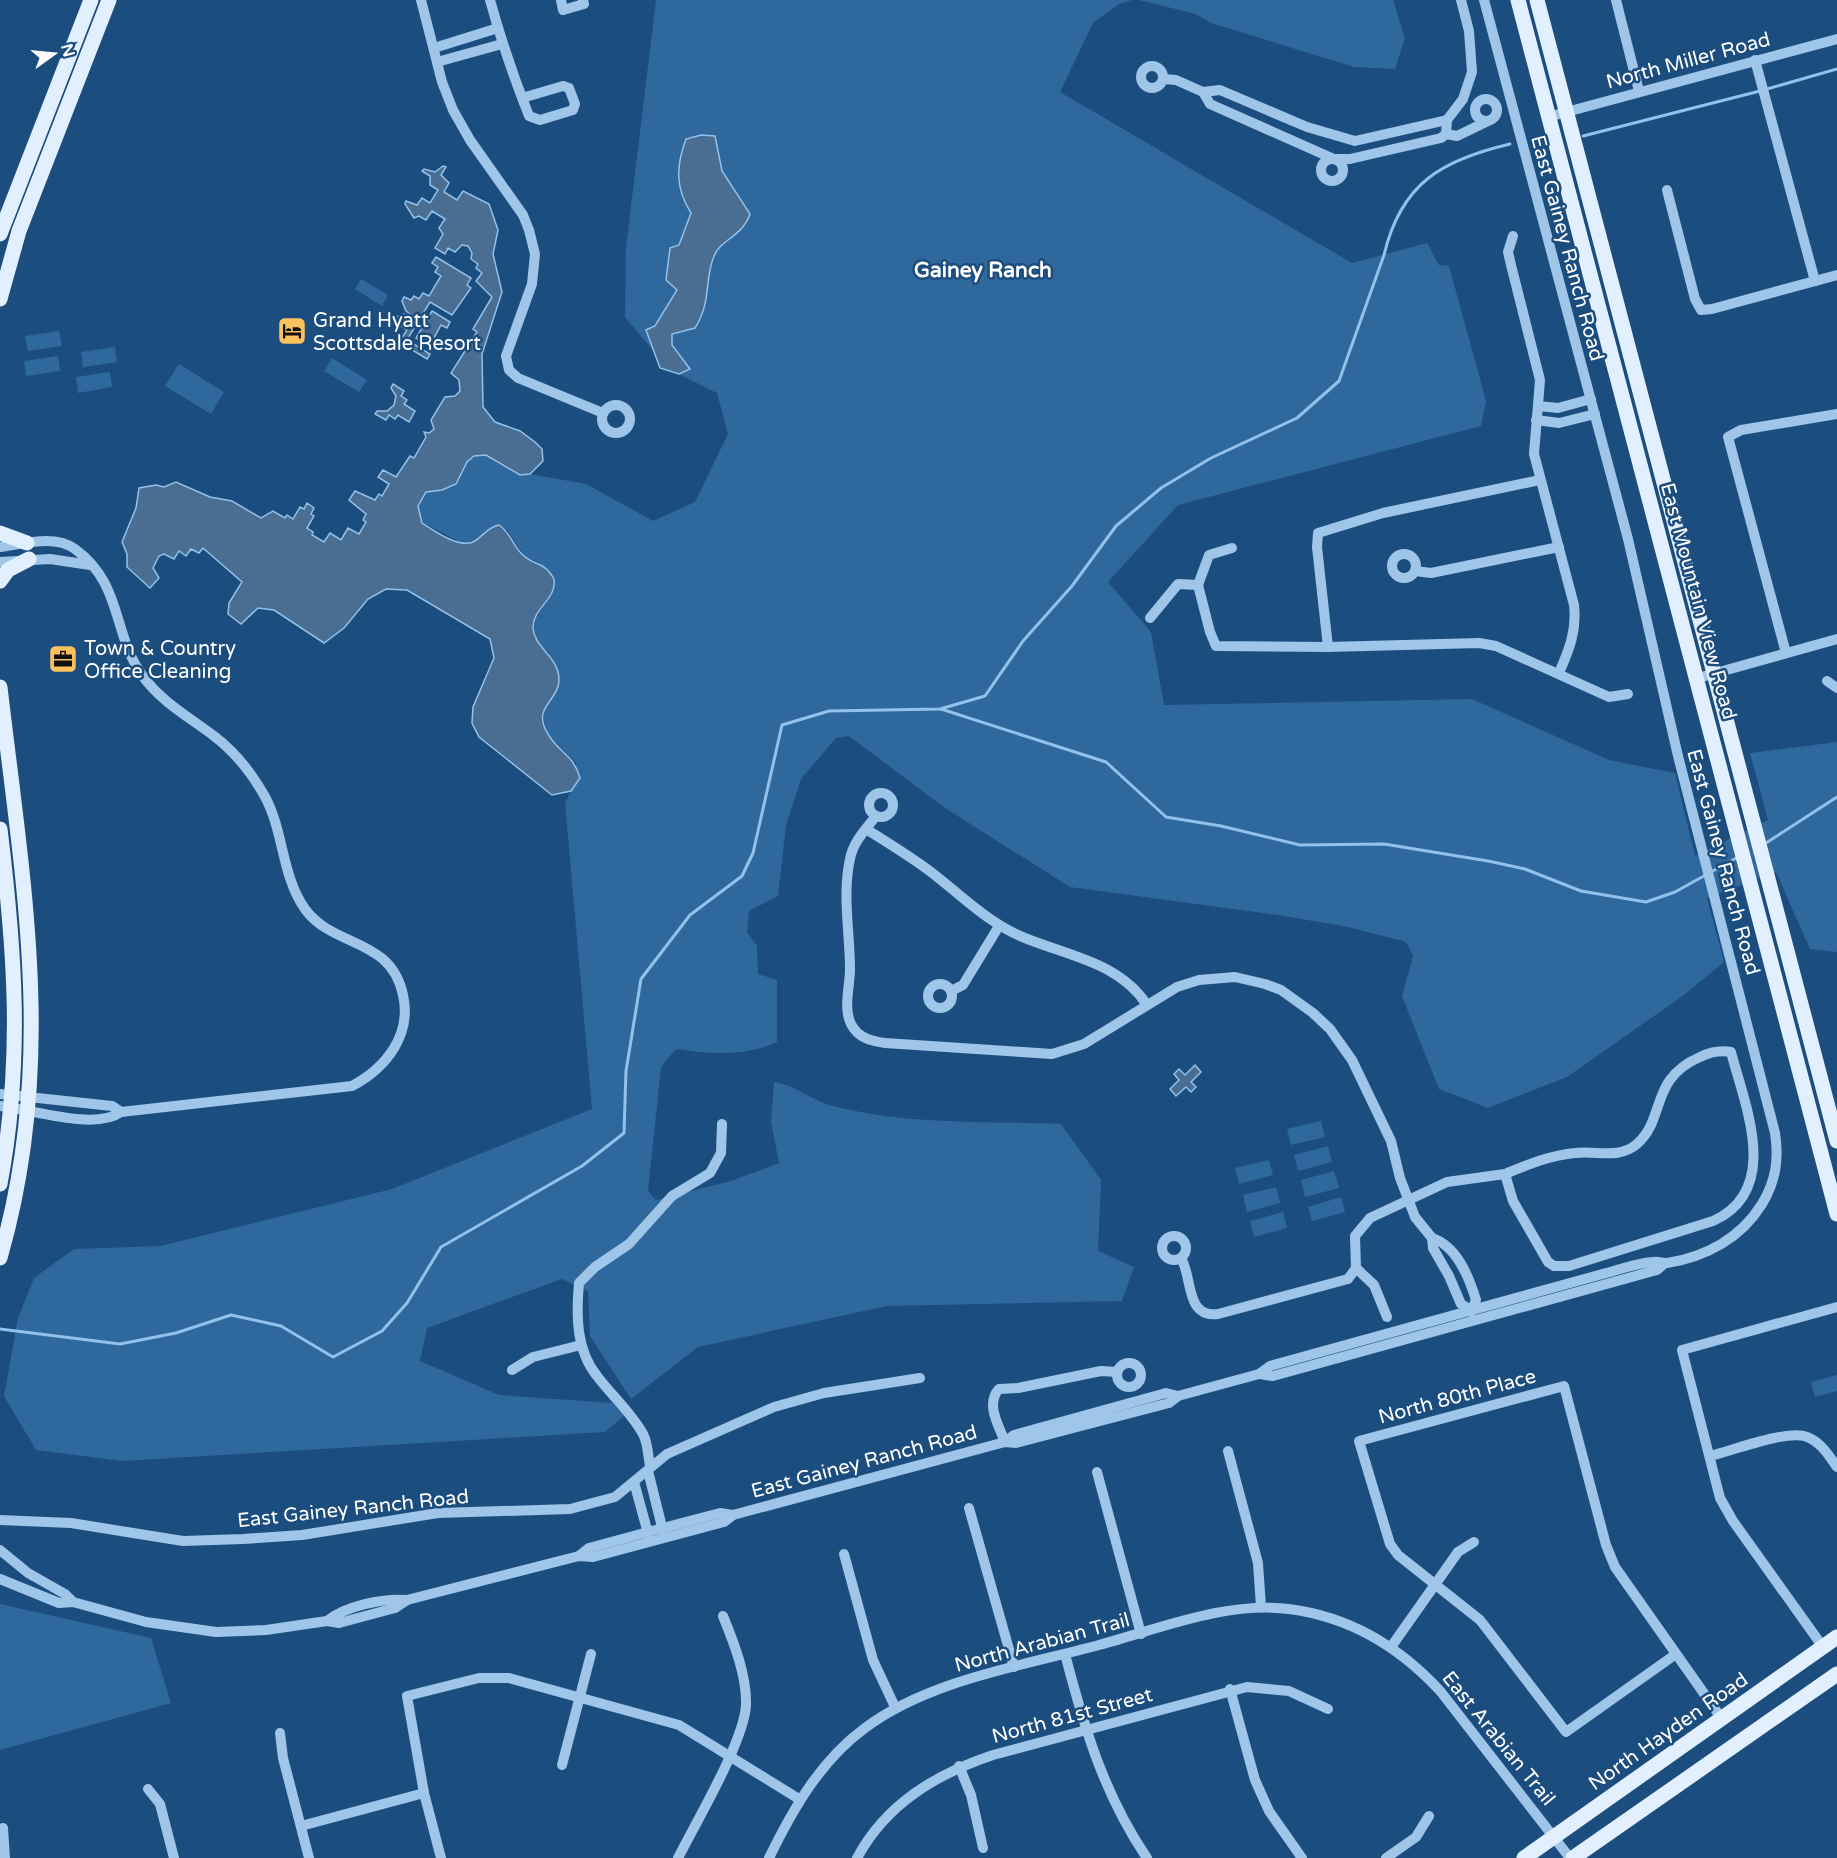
<svg xmlns="http://www.w3.org/2000/svg" width="1837" height="1858" viewBox="0 0 1837 1858" font-family="'Varela Round',sans-serif">
<rect width="100%" height="100%" fill="#1c4d7f"/>
<g fill="#2f689d">
<path d="M656 0H1132L1119 4 1093 23 1060 92 1352 263 1427 243 1439 265 1449 266 1486 401 1481 426 1178 505 1108 582 1151 632 1164 705 1472 699 1609 760 1675 773 1695 856 1768 820 1750 753 1837 742V952L1810 949 1776 872 1707 898 1724 962 1684 995 1567 1077 1488 1108 1439 1089 1402 996 1413 956 1408 945 1403 941 1348 927 1278 915 1070 887 945 808 849 736 836 738 801 779 786 825 778 896 749 911 747 932 757 946 758 974 777 980V1042C744 1057 712 1054 676 1049L661 1067 648 1191 656 1200 731 1181 779 1163 771 1122 774 1082C796 1085 812 1101 833 1106 906 1125 986 1121 1061 1124L1101 1180 1098 1251 1134 1267 1122 1301 887 1306 698 1347 631 1399 590 1336 588 1291 562 1279 427 1328 420 1361 499 1395 613 1403 624 1416 605 1432 122 1461 36 1450 4 1396 18 1318 34 1278 74 1249 160 1246 392 1189 592 1109 565 803 571 791 576 763C552 738 528 723 557 690L549 653C525 634 533 618 550 598L539 562 526 558 507 530 463 544 422 522 418 506 426 492 442 490 456 484 467 462 474 456 486 455 520 475 530 474 586 484 653 521 695 502 728 434 717 393 669 369 625 317 626 248Z"/>
<polygon points="1139,0 1393,0 1405,38 1395,69 1354,67 1211,23 1196,14"/>
<polygon points="361,279 388,295 382,306 355,289"/>
<polygon points="59,331 62,346 28,351 25,336"/>
<polygon points="115,347 117,362 83,367 81,352"/>
<polygon points="58,356 60,371 26,376 24,361"/>
<polygon points="332,358 367,380 359,392 324,371"/>
<polygon points="179,364 224,392 211,414 165,386"/>
<polygon points="110,372 112,387 78,393 76,377"/>
<polygon points="1321,1121 1325,1137 1291,1145 1287,1129"/>
<polygon points="1328,1146 1332,1162 1298,1171 1294,1155"/>
<polygon points="1269,1160 1273,1175 1239,1184 1235,1168"/>
<polygon points="1334,1171 1339,1188 1305,1197 1301,1180"/>
<polygon points="1276,1187 1280,1203 1247,1212 1243,1195"/>
<polygon points="1341,1197 1345,1212 1312,1221 1308,1207"/>
<polygon points="1283,1212 1287,1228 1254,1237 1250,1221"/>
<polygon points="1837,1375 1837,1391 1815,1397 1811,1382"/>
<polygon points="0,1604 151,1638 171,1703 0,1750"/>
</g>
<g fill="#4a6e92" stroke="#92c1eb" stroke-width="1.5">
<path d="M701 135 715 136 722 171 750 214C742 237 721 239 714 256 704 280 712 301 695 328L672 334V345L690 369 679 374 660 368 646 330 655 326 677 290 666 280 670 248 679 245 691 213C675 188 676 166 686 139Z"/>
<path d="M443 166 446 167 441 175 449 183 444 192 457 200 463 191 489 204 498 230 493 254 502 292 482 354 483 407 495 422 520 431 535 442 542 449 543 461 530 474 520 475 486 455 474 456 467 462 456 484 442 490 426 492 418 506 422 523C434 531 461 550 475 541 484 535 488 527 499 525 511 533 513 547 524 556 535 566 544 561 554 579 557 600 533 607 533 628 534 648 559 656 559 680 559 701 531 707 548 734 559 753 574 755 580 778L571 791 552 795 479 737 472 723 473 707 494 658 490 639 407 590 386 589 368 599 344 628 324 643 274 610 258 608 241 624 228 614 229 603 242 582 203 548 199 553 191 549 186 556 179 551 174 559 164 554 159 556 153 568 159 578 150 588 127 567V554L122 542 136 508 139 488 156 485 164 487 176 482 210 497 232 501 261 518 273 511 285 518 287 515 293 519 300 507 304 509 307 503 314 508 311 514 314 516 307 528 313 532 312 535 324 542 330 533 341 540 348 528 359 534 366 522 363 520 366 514 349 500 355 491 375 500 379 494 382 496 389 484 378 477 383 470 396 477 410 456 414 458 426 437 424 432 429 433 434 429 431 420 445 397 455 396 460 391 459 380 451 373 477 332 473 329 492 297 476 281 482 273 476 268 478 264 471 259 472 253 468 246 462 245 455 252 448 248 445 254 435 248 443 234 439 228 445 219 432 211 426 220 419 216 414 218 405 204 406 201 417 205 422 198 430 203 438 190 430 185V176L422 171 424 169 435 172Z"/>
<polygon points="436,257 471,278 467,285 471,288 452,315 430,302 419,320 406,311 402,301 404,297 411,300 414,296 419,299 423,293 429,296 441,276 435,272 438,267 432,263"/>
<polygon points="432,311 450,322 447,328 441,325 433,340 437,342 433,349 416,338"/>
<polygon points="404,314 417,323 407,340 430,354 427,359 399,342 407,330 390,319"/>
<polygon points="393,384 404,391 401,396 407,400 404,404 415,411 409,422 398,415 395,419 389,415 386,420 375,414 377,411 387,411 394,405 396,396 391,388"/>
<polygon points="1195,1065 1201,1072 1191,1082 1196,1087 1191,1092 1186,1087 1176,1096 1170,1089 1179,1080 1174,1074 1179,1069 1185,1075"/>
</g>
<g fill="none" stroke-linecap="round" stroke-linejoin="round">
<g stroke="#92c1eb" stroke-width="3">
<polyline points="1767,89 1837,69"/>
<polyline points="1583,136 1760,91"/>
<polyline points="941,709 1106,762 1166,817 1221,826 1300,845 1384,844 1488,861 1525,869 1581,891 1646,902 1675,892 1738,857"/>
<polyline points="1763,845 1837,797"/>
<path d="M0 1329 120 1344 176 1333 231 1315 281 1326 333 1357 382 1331 407 1303 441 1247 582 1166 624 1133 626 1071 641 979 690 915 742 876 753 853 782 725 829 711 940 709 985 696 1023 641 1072 586 1116 526 1161 488 1211 458 1297 418 1339 381 1384 255C1401 183 1442 160 1510 144"/>
</g>
<g stroke="#9fc5e9" stroke-width="10">
<polyline points="421,0 442,82 453,110 470,140 523,215 529,230 535,254 532,284 506,356 509,370 518,378 603,413"/>
<path d="M490 0C501 40 514 78 529 116L540 120 573 110 575 104 569 88 563 86 522 98"/>
<polyline points="561,0 563,10 584,4 583,0"/>
<polyline points="1616,0 1639,91"/>
<polyline points="434,48 498,28"/>
<polyline points="1755,60 1815,281"/>
<polyline points="437,62 502,44"/>
<circle cx="1152" cy="77" r="11"/>
<polyline points="1163,79 1176,80 1203,92 1220,90 1307,127 1355,141 1447,120"/>
<polyline points="1203,92 1210,104 1334,159 1350,159 1441,138 1446,134 1447,120 1463,99 1472,72 1469,31 1461,0"/>
<circle cx="1486" cy="110" r="11"/>
<polyline points="1548,117 1837,39"/>
<polyline points="1446,134 1457,136 1486,122"/>
<circle cx="1332" cy="170" r="11"/>
<polyline points="1667,190 1695,299 1701,310 1712,309 1837,275"/>
<path d="M1513 236 1508 252 1511 265 1540 380 1534 454 1574 605C1577 631 1569 650 1559 673"/>
<circle cx="616" cy="419" r="14"/>
<polyline points="1538,406 1558,408 1591,399"/>
<polyline points="1536,420 1559,423 1595,414"/>
<path d="M0 547C23 544 55 534 75 549 123 584 112 633 142 675 160 701 189 717 214 736 235 752 251 772 264 795 284 830 281 875 305 909 333 948 391 937 403 995 412 1035 386 1068 352 1086L121 1112C95 1131 31 1109 0 1106"/>
<circle cx="1404" cy="566" r="12"/>
<polyline points="0,562 50,559 90,565"/>
<polyline points="1415,571 1431,573 1559,547"/>
<polyline points="1198,585 1210,632 1216,646 1328,647 1317,547 1318,533 1383,513 1540,480"/>
<polyline points="1150,618 1178,584 1198,585 1209,555 1232,548"/>
<polyline points="1328,647 1479,643 1496,646 1609,697 1628,694"/>
<polyline points="1786,653 1728,437 1741,430 1837,414"/>
<polyline points="1698,678 1837,639"/>
<polyline points="1827,681 1837,688"/>
<circle cx="881" cy="805" r="12"/>
<path d="M876 816C866 829 853 842 850 859 842 894 850 934 850 969 850 986 843 1008 851 1024 858 1038 871 1041 885 1043L1052 1054 1084 1044 1177 987 1199 980 1235 977 1265 984 1281 990 1313 1013 1330 1029 1352 1060 1391 1141 1400 1178 1415 1217 1432 1238 1433 1248 1449 1276 1461 1304 1471 1310"/>
<path d="M866 829C888 843 910 856 931 872 961 895 989 924 1025 938 1069 956 1120 963 1147 1005"/>
<circle cx="940" cy="996" r="12"/>
<polyline points="951,991 963,985 999,926"/>
<polyline points="0,1094 112,1106 121,1112"/>
<circle cx="1174" cy="1248" r="12"/>
<path d="M1432 1238C1457 1246 1469 1277 1476 1300L1471 1312"/>
<path d="M1181 1258C1193 1278 1185 1318 1218 1314L1348 1279 1356 1268 1355 1236 1370 1218 1447 1182 1505 1174 1513 1201 1548 1262 1554 1266H1569L1713 1221C1782 1190 1745 1106 1731 1052 1720 1050 1710 1052 1700 1057 1649 1079 1666 1119 1637 1144 1618 1160 1597 1150 1575 1153 1551 1155 1527 1165 1505 1174"/>
<polyline points="1356,1268 1374,1285 1387,1317"/>
<circle cx="1129" cy="1375" r="12"/>
<polyline points="512,1370 533,1357 581,1345"/>
<polyline points="1259,1374 1273,1376 1657,1270 1665,1263"/>
<path d="M1005 1442 1014 1435 1166 1393 1178 1396 1259 1374 1270 1366 1599 1275C1616 1271 1635 1263 1653 1262 1658 1261 1662 1263 1667 1263 1706 1257 1741 1238 1762 1204 1776 1181 1779 1159 1775 1133L1678 756 1628 539 1484 0"/>
<path d="M1005 1442C999 1426 985 1404 999 1389L1018 1388 1101 1371 1117 1372"/>
<polyline points="1228,1451 1258,1563 1261,1607"/>
<path d="M1710 1456C1731 1451 1788 1429 1807 1437 1821 1442 1829 1456 1837 1467"/>
<path d="M650 1466C648 1456 648 1443 643 1434 631 1412 612 1396 597 1376 576 1350 576 1315 579 1283L595 1267 629 1244 672 1196 710 1173 721 1153 722 1124"/>
<polyline points="648,1471 664,1535"/>
<polyline points="1097,1472 1141,1634"/>
<polyline points="634,1482 649,1537"/>
<polyline points="969,1508 1014,1667"/>
<polyline points="0,1520 71,1523 183,1541 243,1539 302,1535 438,1513 570,1509 615,1497 667,1454 774,1407 824,1393 920,1378"/>
<polyline points="0,1550 28,1573 65,1594 73,1602"/>
<polyline points="844,1554 873,1660 895,1707"/>
<polyline points="579,1556 589,1548 648,1532 720,1513 733,1515 1005,1442 1016,1443 1169,1403 1178,1396"/>
<polyline points="0,1579 59,1603 73,1602 146,1622 216,1632 266,1630 327,1621 339,1623 395,1608 407,1600"/>
<path d="M327 1621C346 1606 382 1598 407 1600L579 1556 593 1557 724 1522 733 1515"/>
<polyline points="1391,1647 1458,1552 1474,1542"/>
<polyline points="1823,1647 1733,1521 1720,1498 1682,1350 1837,1307"/>
<path d="M1065 1654C1084 1727 1104 1795 1147 1858"/>
<polyline points="1676,1654 1566,1732 1480,1620 1398,1555 1390,1544 1359,1441 1564,1386 1606,1545 1615,1567 1722,1719"/>
<polyline points="1230,1689 1255,1780 1269,1811 1302,1858"/>
<polyline points="280,1733 283,1758 309,1858"/>
<polyline points="562,1765 591,1654"/>
<polyline points="959,1766 971,1795 983,1848"/>
<polyline points="148,1789 160,1804 174,1858"/>
<polyline points="301,1826 424,1793"/>
<polyline points="3,1828 5,1858"/>
<polyline points="441,1858 424,1793 407,1696 479,1678 509,1678 679,1725 799,1799"/>
<path d="M678 1858C696 1822 744 1742 746 1705 747 1676 734 1643 723 1616"/>
<path d="M769 1858C793 1809 820 1761 865 1728 929 1680 1022 1666 1099 1645 1159 1629 1226 1601 1289 1609 1351 1617 1400 1647 1441 1692L1570 1858"/>
<path d="M857 1858C886 1804 936 1774 993 1755L1247 1687 1289 1691 1328 1709"/>
<polyline points="1386,1858 1416,1837 1429,1816"/>
</g>
<g stroke="#e2effe" stroke-width="15">
<polyline points="1518,0 1837,1214"/>
<polyline points="1537,0 1837,1141"/>
<polyline points="0,234 91,0"/>
<polyline points="0,299 19,231 109,0"/>
<polyline points="0,533 27,543"/>
<polyline points="0,581 8,570 29,559"/>
<path d="M0 687C23 885 57 1061 0 1258"/>
<path d="M0 829C15 952 23 1061 0 1184"/>
<polyline points="1524,1858 1837,1637"/>
<polyline points="1573,1858 1837,1674"/>
</g>
</g>
<defs>
<g id="hotel-square" transform="scale(1.5)"><rect x="-9" y="-9" width="18" height="18" rx="4" fill="#f9c25d" stroke="#1c4d7f"/><path d="M-6-4.5h1.5V1H6V5H4.5V3h-9V5H-6ZM-4 0a1.8 1.8 0 1 1 3.6 0ZM.5 0V-2.5h3Q6-2.5 6 0Z" fill="#111"/></g>
<g id="office-square" transform="scale(1.5)"><rect x="-9" y="-9" width="18" height="18" rx="4" fill="#f9c25d" stroke="#1c4d7f"/><path d="M-6-3h4V-5.5h4V-3h4V5H-6ZM-1-4.5V-3h2v-1.5ZM-6 0V1H6V0Z" fill="#111"/></g>
</defs>
<g fill-rule="evenodd">
<use href="#hotel-square" x="292" y="331"/>
<use href="#office-square" x="63" y="659"/>
</g>
<g text-anchor="middle" stroke-width="5" stroke-linejoin="round" paint-order="stroke">
<g font-size="20" fill="#fff" stroke="#1c4d7f">
<text transform="translate(1688 60) rotate(-15)" y="7">North Miller Road</text>
<text transform="translate(1568 248) rotate(75)" y="7">East Gainey Ranch Road</text>
<text transform="translate(1699 601) rotate(75)" y="7">East Mountain View Road</text>
<text transform="translate(1724 862) rotate(75)" y="7">East Gainey Ranch Road</text>
<text transform="translate(1457 1396) rotate(-15)" y="7">North 80th Place</text>
<text transform="translate(864 1461) rotate(-15)" y="7">East Gainey Ranch Road</text>
<text transform="translate(353 1508) rotate(-6)" y="7">East Gainey Ranch Road</text>
<text transform="translate(1042 1642) rotate(-15)" y="7">North Arabian Trail</text>
<text transform="translate(1072 1715) rotate(-15)" y="7">North 81st Street</text>
<text transform="translate(1668 1731) rotate(-35)" y="7">North Hayden Road</text>
<text transform="translate(1499 1738) rotate(51)" y="7">East Arabian Trail</text>
</g>
<g font-size="20" fill="#fff" stroke="#1c4d7f" text-anchor="start">
<text x="313" y="327">Grand Hyatt<tspan x="313" dy="23">Scottsdale Resort</tspan></text>
<text x="84" y="655">Town &amp; Country<tspan x="84" dy="23">Office Cleaning</tspan></text>
</g>
<g font-size="21" font-weight="bold" fill="#fff" stroke="#1c4d7f">
<text x="983" y="277">Gainey Ranch</text>
</g>
</g>
<g transform="translate(54 54) rotate(75)" stroke="#1c4d7f" stroke-width="4.5" paint-order="stroke">
<path d="M0-4.5L10 22L0 15L-10 22Z" fill="#ffffff"/>
<text y="-9" font-size="16" font-weight="bold" text-anchor="middle" fill="#ffffff">N</text>
</g>
</svg>
